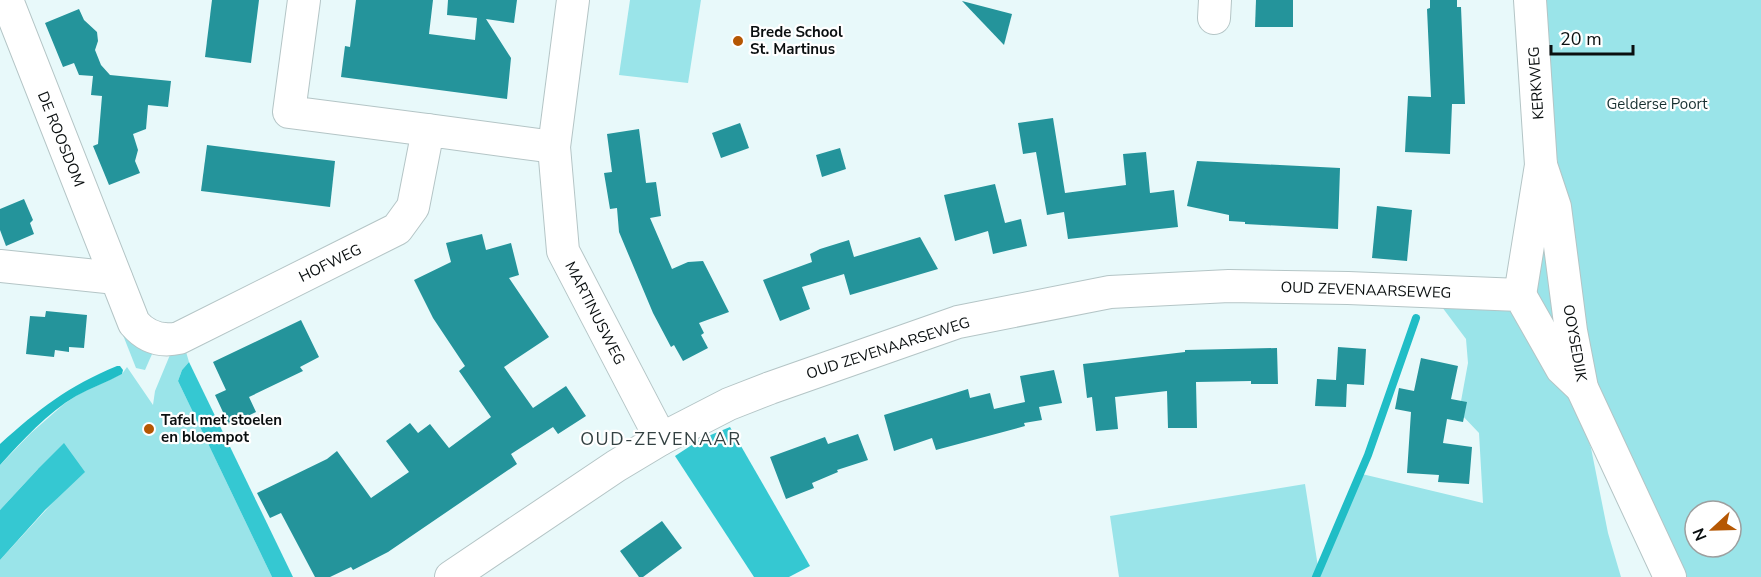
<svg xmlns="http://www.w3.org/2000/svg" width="1761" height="577" viewBox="0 0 1761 577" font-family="'Nunito Sans',sans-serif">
<rect width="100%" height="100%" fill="#e8f9fa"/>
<g fill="#9ae4e9" fill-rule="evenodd">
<polygon points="630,0 701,0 688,83 619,75"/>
<path d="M1543 0H1761V577H1682L1599 390 1580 312 1545 77ZM1695 511H1731V547H1695Z"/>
<polygon points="1545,224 1561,347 1532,305"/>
<polygon points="106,292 156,345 145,370 136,368"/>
<polygon points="1496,305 1515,311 1579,413 1591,448 1608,533 1621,577 1119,577 1110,516 1305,484 1319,573 1362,474 1483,503 1479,433 1459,412 1468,363 1466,339 1442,307"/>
<polygon points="184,345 189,362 182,370 178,381 272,577 0,577 0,560 57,498 38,469 0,510 0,465 31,433 64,404 77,395 122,374 127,367 153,405 155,391 172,350"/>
</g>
<g fill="#35c8d2">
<polygon points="189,362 293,577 272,577 178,381 182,370"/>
<polygon points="730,427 810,566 789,577 754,577 675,456 701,439"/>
<polygon points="64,443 85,472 45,510 0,560 0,510 38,469"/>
</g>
<path fill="#20bdc6" d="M117 366H120L123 370 122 374C107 382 91 388 76 396 47 413 23 440 0 465V444C39 409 68 386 117 366Z"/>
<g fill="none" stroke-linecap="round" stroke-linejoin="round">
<polyline stroke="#20bdc6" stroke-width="8" points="1316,577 1368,455 1416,318"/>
</g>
<g fill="#24949b">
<polygon points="212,0 259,0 251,63 205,57"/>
<polygon points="356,0 433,0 429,34 475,40 477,18 447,15 448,0 517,0 514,23 486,19 511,58 507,99 341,77 345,46 350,47"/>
<polygon points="1256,0 1293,0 1293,27 1255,27"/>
<polygon points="1430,0 1457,0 1457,7 1461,7 1465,104 1452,104 1450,154 1405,152 1408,96 1431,97 1427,9 1430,8"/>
<polygon points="962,1 1012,14 1004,45"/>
<polygon points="79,9 84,20 97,32 98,41 95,50 101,65 110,75 171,81 168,107 148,105 146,129 133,134 138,150 135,161 140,173 109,185 93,146 98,144 102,96 91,95 93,76 79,75 74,63 63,67 45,23"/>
<polygon points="1053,118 1065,193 1126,185 1123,154 1146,152 1150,193 1174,190 1178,227 1068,239 1064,212 1047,215 1036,152 1023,154 1018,123"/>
<polygon points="740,123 749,148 721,158 712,133"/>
<polygon points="639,129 646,183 656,182 661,216 650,218 672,269 688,262 703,261 729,312 699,323 704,333 701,335 708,348 683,361 674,345 671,347 653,313 619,232 617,208 610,209 604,173 612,172 607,134"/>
<polygon points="207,145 335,161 330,207 201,191"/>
<polygon points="840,148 846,169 822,177 816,155"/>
<polygon points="1197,161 1340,168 1338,229 1245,224 1245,222 1229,221 1229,215 1187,206"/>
<polygon points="995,184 1005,223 1021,219 1027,246 993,254 988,231 955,241 944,195"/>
<polygon points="24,199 33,220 30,223 34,234 6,246 0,230 0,209"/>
<polygon points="1377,206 1412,210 1407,261 1372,258"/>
<polygon points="482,234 486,250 511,243 519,275 509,278 549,337 504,367 533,408 566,386 586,416 558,434 553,427 511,454 517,464 388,552 353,570 351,567 330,577 315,577 281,513 270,518 257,493 327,459 337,451 371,498 409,472 386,441 410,423 418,433 430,424 449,448 491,417 459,371 465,366 433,318 414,280 451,262 446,243"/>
<polygon points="920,237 938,269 850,295 844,274 802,287 810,309 780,321 763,280 812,262 810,254 820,249 849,240 854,257"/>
<polygon points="46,311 87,315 84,348 69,347 69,352 55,350 54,357 26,354 30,316 45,317"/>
<polygon points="301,320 319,357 300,367 303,371 249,397 256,412 229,425 215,395 226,390 213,362"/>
<polygon points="1338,347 1366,349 1364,385 1347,384 1346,407 1315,406 1317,379 1336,380"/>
<polygon points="1277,348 1278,384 1251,384 1251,381 1196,382 1197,428 1168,428 1167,391 1115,397 1118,429 1096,431 1092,397 1087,398 1083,364 1185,352 1185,350"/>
<polygon points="1421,358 1458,366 1451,399 1467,402 1463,422 1447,419 1443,443 1472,447 1469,484 1438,482 1439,475 1407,473 1411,412 1395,409 1399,388 1414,391"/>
<polygon points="1054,370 1062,403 1039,407 1042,420 1024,423 1025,426 936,450 932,438 894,451 884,415 968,389 970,398 990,393 994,409 1025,402 1020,376"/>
<polygon points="858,434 868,460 837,470 838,472 812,483 814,488 786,499 770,457 825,437 828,444"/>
<polygon points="662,521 682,548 643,577 639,577 620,551"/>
</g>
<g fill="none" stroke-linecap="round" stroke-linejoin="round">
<g stroke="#b4c5c6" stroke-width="34">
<g id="minor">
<path d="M7 0 134 323C146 337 161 342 179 338L397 229 413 207 428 130 554 147"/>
<polyline points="304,0 289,112 428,130"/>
<polyline points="573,0 554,147 563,251 661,439"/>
<polyline points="1214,18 1215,0"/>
<polyline points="1541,165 1555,207 1571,331 1582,388 1670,577"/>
<polyline points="0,266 116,278"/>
<polyline points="1520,295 1541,165 1530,0"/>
<polyline points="451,577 616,466 661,439 729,404 770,388 958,322 1110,292 1229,286 1348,288 1520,295 1562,369 1582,388"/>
</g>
</g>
<use href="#minor" stroke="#fff" stroke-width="32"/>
</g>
<g fill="#b55703" stroke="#fff" stroke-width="2">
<circle cx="738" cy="41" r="6"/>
<circle cx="149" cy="429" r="6"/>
</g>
<g text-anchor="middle" stroke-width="4.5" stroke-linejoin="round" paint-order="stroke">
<g font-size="15" font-weight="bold" fill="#0a0f10" stroke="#fff" text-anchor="start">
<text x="750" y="37">Brede School<tspan x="750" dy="17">St. Martinus</tspan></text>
<text x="161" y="425">Tafel met stoelen<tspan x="161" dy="17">en bloempot</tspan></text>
</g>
<g font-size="15" fill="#0a0f10" stroke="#fff">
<text transform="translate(1536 83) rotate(-94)" y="5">KERKWEG</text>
<text transform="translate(61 139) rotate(68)" y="5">DE ROOSDOM</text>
<text transform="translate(330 263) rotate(-26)" y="5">HOFWEG</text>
<text transform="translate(1366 290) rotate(2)" y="5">OUD ZEVENAARSEWEG</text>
<text transform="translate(595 313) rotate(63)" y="5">MARTINUSWEG</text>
<text transform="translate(1575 343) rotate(80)" y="5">OOYSEDIJK</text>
<text transform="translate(888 348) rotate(-18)" y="5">OUD ZEVENAARSEWEG</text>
</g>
<g font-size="15" fill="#172f30" stroke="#fff">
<text x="1657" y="109">Gelderse Poort</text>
</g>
<g font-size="18" letter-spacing="1.5" fill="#334142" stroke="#fff">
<text x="661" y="445">OUD-ZEVENAAR</text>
</g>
</g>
<g transform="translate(1713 529) rotate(248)"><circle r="28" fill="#ffffff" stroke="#9d9f9f" stroke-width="1.5"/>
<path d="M0-4.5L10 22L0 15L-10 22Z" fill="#b55703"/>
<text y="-9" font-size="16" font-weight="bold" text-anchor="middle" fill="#0a0f10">N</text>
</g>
<path d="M1551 45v9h82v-9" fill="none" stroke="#0a0f10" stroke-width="3"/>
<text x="1560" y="45" font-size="18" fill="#0a0f10" stroke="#ffffff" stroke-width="4.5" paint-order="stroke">20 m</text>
</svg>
